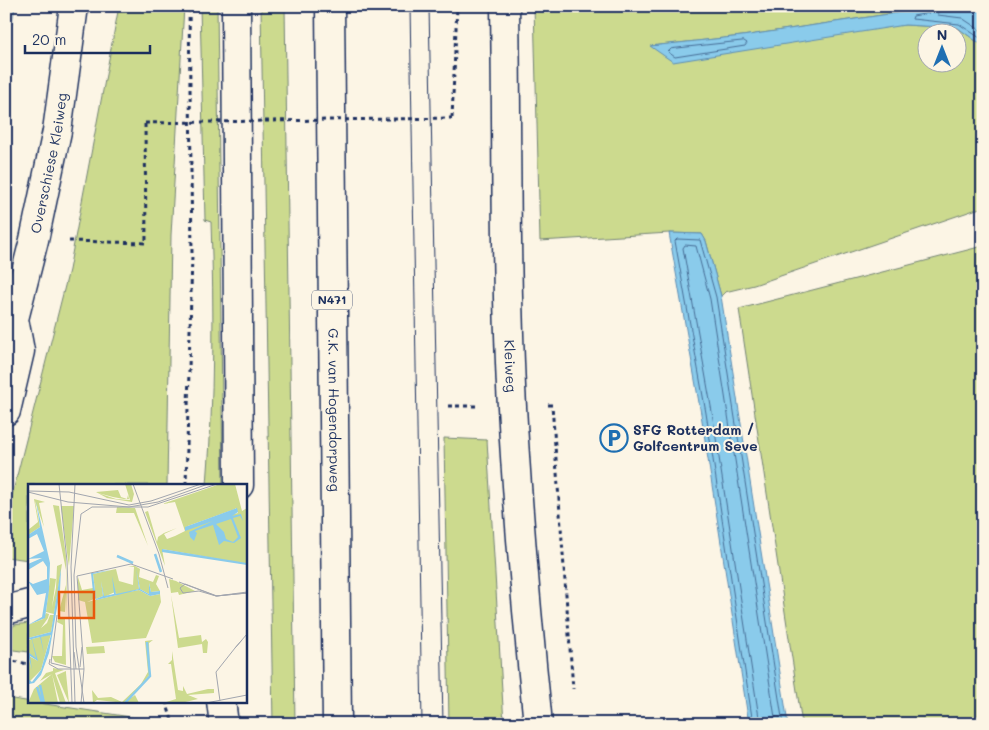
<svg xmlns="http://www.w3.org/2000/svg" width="989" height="730" viewBox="0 0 989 730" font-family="Mali,sans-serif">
<rect width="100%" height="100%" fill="#fcf5e5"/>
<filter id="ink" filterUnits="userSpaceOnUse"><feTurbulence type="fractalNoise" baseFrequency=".02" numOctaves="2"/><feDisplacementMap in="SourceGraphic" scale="10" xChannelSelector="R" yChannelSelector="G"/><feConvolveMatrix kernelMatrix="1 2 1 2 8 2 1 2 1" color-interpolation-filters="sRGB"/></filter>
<g filter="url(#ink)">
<g fill="#ccda8e" stroke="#748476" fill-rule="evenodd">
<polygon points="119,6 184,6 171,235 167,485 29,485 29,560 6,557 6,519 69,270"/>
<path d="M200 6H217L223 485H207C214 397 214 310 211 222L205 220Z"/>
<polygon points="261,6 285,6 295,724 273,724"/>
<path d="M534 6H942L742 36 651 46 905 25 958 28 983 46V207L754 285 725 292 721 296 706 241 702 234 669 233 540 241ZM926 32H956V62H926Z"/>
<polygon points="983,246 983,724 802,724 739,309"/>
<polygon points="444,438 487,440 504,724 449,724"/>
<polygon points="29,623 29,652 6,649 6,640 14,625"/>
<polygon points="6,698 137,718 140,724 6,724"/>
</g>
<g fill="#8acbeb" stroke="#5e8db3">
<polygon points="6,6 15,6 6,56"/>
<polygon points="942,6 983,6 983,46 958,28 905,25 673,62 650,46 742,36"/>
<polygon points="669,233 702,234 706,241 721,296 788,724 749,724 701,414"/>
</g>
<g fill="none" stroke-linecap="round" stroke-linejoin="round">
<g stroke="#476d96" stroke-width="1">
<polyline points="931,6 929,13 913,16 912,19 959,24 983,40"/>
<polyline points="938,6 938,15 962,18 983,32"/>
<polygon points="744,41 747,43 745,46 675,57 668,52 671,49"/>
<polyline points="753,724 706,413 675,241 677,239 700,240 716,297 783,724"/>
<polyline points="760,724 712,412 683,248 685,245 696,246 710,299 776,724"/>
</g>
<g stroke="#1b2f5e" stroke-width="31">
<g id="minor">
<path id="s1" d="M6 411 20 351 14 319 34 240 57 131 74 6"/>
</g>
</g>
<g stroke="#1b2f5e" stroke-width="31">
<g id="tertiary">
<path id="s2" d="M505 6C507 140 505 274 512 407 518 513 527 618 538 724"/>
</g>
</g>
<g stroke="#1b2f5e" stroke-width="31">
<g id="primary">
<polyline points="236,6 239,485"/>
<path id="s3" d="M330 6 337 724"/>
<polyline points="6,610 29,604"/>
<polyline points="221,701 224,724"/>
</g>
</g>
<g stroke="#1b2f5e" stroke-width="3" stroke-dasharray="4 4" stroke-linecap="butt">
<polyline points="452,118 457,6"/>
<polyline points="69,241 146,243 145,123"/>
<polyline points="548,405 552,405 573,689"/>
<polyline points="448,406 477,406"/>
<polyline points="186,485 192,254 189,6"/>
<polyline points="6,660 29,664"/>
<polyline points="166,701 173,724"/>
</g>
<use href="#minor" stroke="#fcf5e5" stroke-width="28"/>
<use href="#tertiary" stroke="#fcf5e5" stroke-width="28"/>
<use href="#primary" stroke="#fcf5e5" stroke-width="28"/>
<g stroke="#1b2f5e" stroke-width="1">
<polyline points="410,6 422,724"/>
<polyline points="429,6 443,724"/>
</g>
<polyline stroke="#1b2f5e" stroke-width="3" stroke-dasharray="4 4" stroke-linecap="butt" points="145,123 452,118"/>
</g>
</g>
<defs>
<g id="parking-ring" transform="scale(1.4375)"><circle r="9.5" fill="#fcf5e5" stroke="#1f6fb2" stroke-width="1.5"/><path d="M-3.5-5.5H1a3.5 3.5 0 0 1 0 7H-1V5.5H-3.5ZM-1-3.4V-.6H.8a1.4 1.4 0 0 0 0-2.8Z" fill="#1f6fb2"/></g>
</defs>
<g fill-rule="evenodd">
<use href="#parking-ring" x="614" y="438"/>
</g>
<g text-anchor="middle" stroke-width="4" stroke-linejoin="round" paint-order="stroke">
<rect fill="#fcf5e5" stroke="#5e6a86" stroke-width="1" x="312" y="290.5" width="40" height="19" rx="4"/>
<g font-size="12" font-weight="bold" fill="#1b2f5e">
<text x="332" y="304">N471</text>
</g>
<g font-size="14" fill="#1b2f5e" stroke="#fcf5e5">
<text dy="5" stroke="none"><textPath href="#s1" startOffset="254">Overschiese Kleiweg</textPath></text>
<text dy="5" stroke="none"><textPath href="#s2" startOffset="360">Kleiweg</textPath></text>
<text dy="5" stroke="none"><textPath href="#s3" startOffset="404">G.K. van Hogendorpweg</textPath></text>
</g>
<g font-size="14" font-weight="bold" fill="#1b2f5e" stroke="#fcf5e5" text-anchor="start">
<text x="633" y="435">SFG Rotterdam /<tspan x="633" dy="16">Golfcentrum Seve</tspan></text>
</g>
</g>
<g transform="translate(28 484)">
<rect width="219" height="219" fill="#fcf5e5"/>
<path d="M97 0H103L106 10 104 18 79 14 68 8 90 6 93 13 99 15 100 11 101 15H96L85 13 70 9 88 15 102 16ZM192 0H207L214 27 219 24V80L134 65 137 82 117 28 120 27 129 58 130 53 136 49 149 44 136 50 139 55 147 52 157 47 147 18 134 20ZM208 24 210 29 157 43 207 25ZM6 15 17 18 11 19 16 43 7 17 12 43 0 51V46L10 38ZM25 21 31 22 38 72 39 130 38 110 37 128 31 127 38 101V86ZM33 22H46L41 82 40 76ZM89 23 107 24 120 62 106 29H88ZM34 80 26 130 18 128 22 94 28 95 24 123 28 104 29 82ZM100 82H107L112 85 111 93 125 98 128 91 131 92 128 100 132 107 123 108 121 99V110L112 105 109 89 111 105 101 108 111 106 122 112 132 110 133 118 118 154 64 159 57 118 50 116V93L54 106 65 104 66 115 59 118 89 111 87 108 76 113 73 97 75 112 68 115 65 90 88 85 91 97 105 101 106 83ZM141 95 148 97 167 107 151 111 150 108 143 109ZM143 111 151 154 173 151 174 158 178 155 180 158 179 169H175L174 160 150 164ZM18 129 21 130 20 134 13 144 19 139 22 131H26L23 148 0 154V141L15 135ZM31 132 37 135 38 181 27 178 24 172H34L35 141 29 138ZM23 150 13 186 1 198 0 170 3 184 1 172 10 177 0 168V156ZM125 156 121 159 122 190 103 214 107 211 111 219H98L101 215 97 219 69 216 65 219 64 206 70 214 83 213 94 218 113 200 120 188 117 157ZM76 162 77 169 59 170 58 163ZM144 167 150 206 155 207V202L159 210 180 205H186V209L160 211 170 215 153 219H135L148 215 143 180H140L144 176ZM25 184 36 186 27 189 38 219H32L24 190 30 219H0L6 205 24 190 12 197 18 189 25 187ZM38 187V189L41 219 29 191Z" fill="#ccda8e" fill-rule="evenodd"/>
<path d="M8 17 22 79 21 106 17 134 0 141 14 133 18 109 9 111 0 97 5 100 19 95V83L15 77 0 86V80L14 74 0 75 16 67 9 50 0 55V51L12 43ZM209 24 210 28 204 32 213 30 215 37 212 32 205 34 213 54 206 59 196 57 191 61 185 41 167 47 169 49 166 57 162 53 161 48 185 37 157 47V43ZM203 35 210 53 205 58 198 55 196 48 188 40ZM134 65 219 79V81L134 68ZM33 84 32 107 21 169 13 191 6 199 1 200 0 195 4 198 13 186 23 151 13 153 16 170 12 153 4 155 10 177 2 172 4 186 0 170V168L8 174 4 156 0 154 23 148ZM108 84 112 105 121 110V99L123 108 132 107V110L122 112 111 106 68 116 65 109H54L65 108 63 89 83 86 65 90 68 115 75 112 73 97 76 112 86 110 84 92 88 110 111 105Z" fill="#8acbeb" fill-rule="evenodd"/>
<path fill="none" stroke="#8acbeb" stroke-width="2.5" d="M127 70 133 88M89 72 105 79M12 201 16 219M9 203 14 219M97 219 122 192 119 158"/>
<path fill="none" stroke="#a2a6af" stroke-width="1" d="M31 0 39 77 44 219M105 0 131 70 140 104M1 7 41 8 101 21 123 17 173 0M0 8 40 18 101 23 130 18 180 0M151 98 188 112 219 109M219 108 189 112 157 100 152 104 155 109 171 107 188 112 219 109M29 131 23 179 43 184M214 156 207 164 219 150M46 168 48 185M22 175 21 180 30 185H56M52 183 54 163M56 185 49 92 103 80 145 95M192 217 188 188 207 164M47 219 43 83 47 0M53 219 56 185M56 219 48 163 46 91 53 30 64 23H120L189 0M178 219 219 211"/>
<path fill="#e8590c" fill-opacity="0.15" stroke="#e8590c" stroke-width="2.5" d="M31 108H66V134H31Z"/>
<rect width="219" height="219" fill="none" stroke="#1b2f5e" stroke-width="2.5"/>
</g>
<rect width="989" height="730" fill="none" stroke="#fcf5e5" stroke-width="25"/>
<rect x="12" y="12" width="964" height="705" fill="none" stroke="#1b2f5e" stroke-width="2" filter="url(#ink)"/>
<g transform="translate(942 48)"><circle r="24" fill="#fcf5e5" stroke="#a2a6af"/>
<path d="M0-4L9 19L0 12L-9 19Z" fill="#1f6fb2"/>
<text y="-8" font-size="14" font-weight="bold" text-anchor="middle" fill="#1b2f5e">N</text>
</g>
<path d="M25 45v8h125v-8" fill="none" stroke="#1b2f5e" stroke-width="2.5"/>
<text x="32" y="45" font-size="15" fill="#1b2f5e" stroke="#fcf5e5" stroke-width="4" paint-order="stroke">20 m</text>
</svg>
